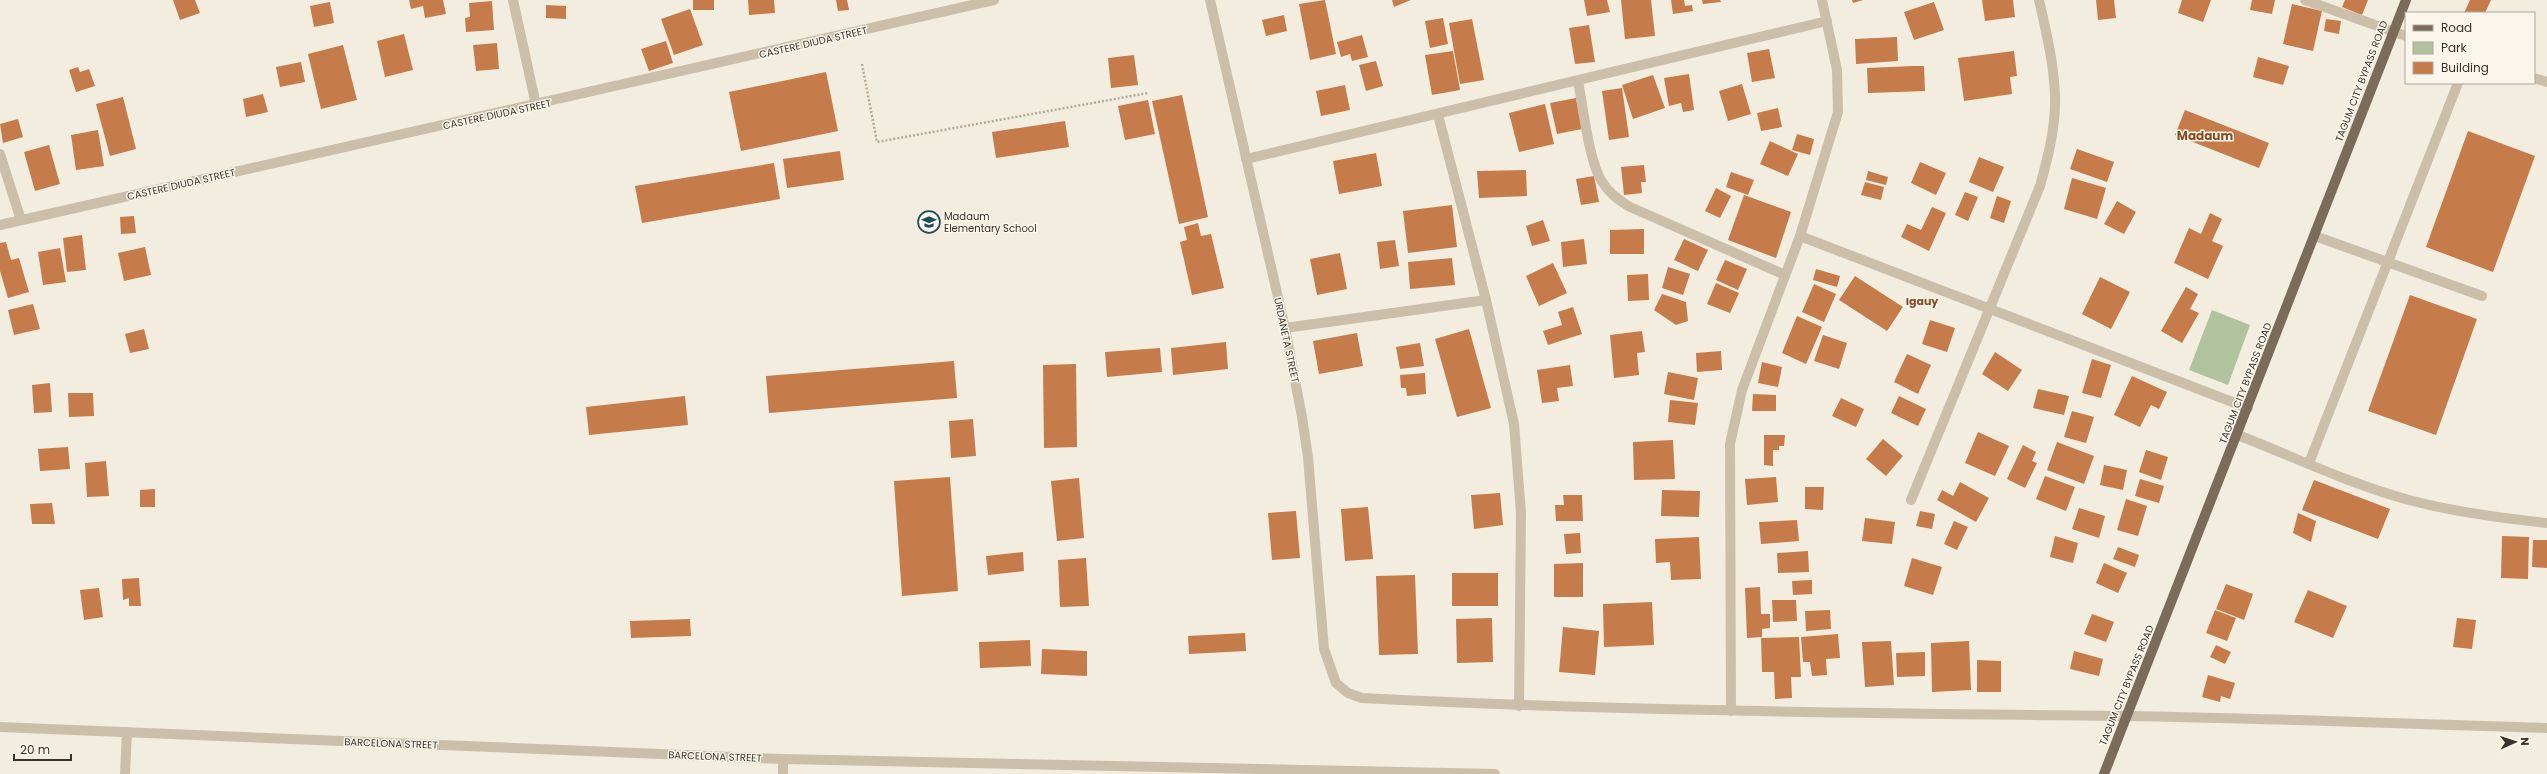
<svg xmlns="http://www.w3.org/2000/svg" width="2547" height="774" viewBox="0 0 2547 774" font-family="Poppins,sans-serif">
<rect width="100%" height="100%" fill="#f3eddf"/>
<polygon fill="#b0c29e" points="2212,310 2250,325 2228,385 2189,370"/>
<g fill="#c57c4a">
<polygon points="173,0 195,0 200,13 180,20"/>
<polygon points="409,0 443,0 446,14 425,18 423,6 411,9"/>
<rect x="693" y="0" width="21" height="10"/>
<polygon points="748,0 774,0 775,13 749,15"/>
<polygon points="836,0 847,0 849,10 838,11"/>
<polygon points="1325,0 1336,54 1310,60 1299,4"/>
<polygon points="1392,0 1411,0 1394,7"/>
<polygon points="1584,0 1607,0 1610,12 1587,16"/>
<polygon points="1621,0 1651,0 1655,36 1625,39"/>
<polygon points="1671,0 1684,0 1685,6 1692,5 1693,11 1673,14"/>
<polygon points="1702,0 1720,0 1721,2 1703,4"/>
<polygon points="1852,0 1863,0 1853,3"/>
<polygon points="1982,0 2013,0 2015,17 1985,21"/>
<polygon points="2096,0 2114,0 2116,18 2098,20"/>
<polygon points="2182,0 2211,0 2203,22 2178,13"/>
<polygon points="2252,0 2275,0 2272,14 2250,10"/>
<polygon points="2345,0 2368,0 2362,15 2342,7"/>
<polygon points="2470,0 2491,0 2485,13 2464,13"/>
<polygon points="492,1 494,30 466,32 465,18 470,17 469,3"/>
<polygon points="330,2 334,23 314,27 310,6"/>
<polygon points="1934,2 1944,30 1914,40 1904,12"/>
<polygon points="2292,4 2322,11 2313,51 2283,44"/>
<polygon points="546,5 566,6 566,19 546,18"/>
<polygon points="690,9 703,45 674,55 661,19"/>
<polygon points="1284,15 1287,31 1266,36 1262,20"/>
<polygon points="1443,18 1448,44 1430,48 1425,21"/>
<polygon points="1472,19 1484,80 1460,84 1449,23"/>
<polygon points="2326,19 2341,21 2339,34 2324,31"/>
<polygon points="1589,25 1595,62 1575,64 1569,28"/>
<polygon points="404,34 413,70 385,77 377,41"/>
<polygon points="1362,35 1368,57 1352,61 1350,54 1341,57 1337,42"/>
<polygon points="1897,37 1898,61 1856,64 1855,39"/>
<polygon points="666,41 673,63 649,71 641,49"/>
<polygon points="497,43 499,69 476,71 473,45"/>
<polygon points="343,45 357,100 321,109 308,54"/>
<polygon points="1769,49 1775,78 1752,82 1747,53"/>
<polygon points="1453,51 1460,90 1432,95 1425,55"/>
<polygon points="2014,51 2017,76 2010,77 2012,94 1964,101 1958,58"/>
<polygon points="1134,55 1138,85 1111,88 1108,58"/>
<polygon points="2258,57 2289,66 2283,85 2253,77"/>
<polygon points="1376,61 1383,86 1366,91 1359,65"/>
<polygon points="301,62 305,82 280,87 276,67"/>
<polygon points="1913,66 1924,66 1925,91 1868,93 1867,68"/>
<polygon points="78,67 80,72 89,69 95,86 76,92 69,70"/>
<polygon points="826,72 838,131 741,151 729,92"/>
<polygon points="1689,74 1694,110 1683,112 1681,103 1669,106 1664,78"/>
<polygon points="1653,75 1665,108 1633,119 1622,85"/>
<polygon points="1742,84 1751,114 1728,121 1719,91"/>
<polygon points="1345,85 1350,110 1321,116 1316,91"/>
<polygon points="1622,88 1629,137 1609,140 1602,91"/>
<polygon points="263,94 268,112 246,117 243,99"/>
<polygon points="1182,95 1208,217 1179,224 1152,101"/>
<polygon points="123,97 136,149 110,156 96,104"/>
<polygon points="1576,98 1582,129 1557,134 1550,103"/>
<polygon points="1148,100 1155,134 1125,140 1118,106"/>
<polygon points="1545,104 1554,144 1519,152 1509,113"/>
<polygon points="1778,108 1782,127 1761,131 1757,113"/>
<polygon points="2185,110 2269,143 2259,168 2175,135"/>
<polygon points="18,119 23,137 3,143 0,124"/>
<polygon points="1065,121 1069,147 996,158 992,132"/>
<polygon points="98,130 104,166 76,170 71,135"/>
<polygon points="2468,131 2535,156 2493,272 2426,247"/>
<polygon points="1797,134 1814,139 1810,155 1792,150"/>
<polygon points="1770,141 1798,154 1788,176 1760,164"/>
<polygon points="49,145 60,184 35,191 24,152"/>
<polygon points="2077,149 2114,162 2107,182 2070,169"/>
<polygon points="840,151 844,180 787,188 783,159"/>
<polygon points="1376,153 1382,186 1339,194 1333,161"/>
<polygon points="1979,157 2004,167 1993,192 1969,182"/>
<polygon points="1920,162 1946,173 1936,195 1911,183"/>
<polygon points="774,163 780,199 642,223 635,186"/>
<polygon points="1644,165 1646,182 1641,182 1642,193 1624,195 1621,167"/>
<polygon points="1526,170 1527,196 1479,198 1477,171"/>
<polygon points="1868,171 1888,177 1886,185 1866,180"/>
<polygon points="1731,172 1754,180 1748,195 1726,187"/>
<polygon points="1594,176 1599,202 1581,205 1576,179"/>
<polygon points="2072,178 2106,188 2097,219 2064,209"/>
<polygon points="1865,182 1884,187 1881,200 1861,195"/>
<polygon points="1716,188 1731,196 1720,218 1705,211"/>
<polygon points="1965,192 1978,197 1968,221 1955,215"/>
<polygon points="1744,195 1791,212 1776,258 1728,240"/>
<polygon points="1997,196 2011,201 2004,223 1990,218"/>
<polygon points="2117,201 2136,212 2124,234 2104,224"/>
<polygon points="1452,205 1457,247 1408,253 1403,211"/>
<polygon points="1932,207 1946,213 1929,251 1901,237 1907,224 1921,230"/>
<polygon points="2210,213 2222,219 2212,241 2223,246 2208,279 2174,263 2189,228 2201,234"/>
<polygon points="134,216 136,233 121,234 120,217"/>
<polygon points="1543,220 1550,241 1532,246 1526,226"/>
<polygon points="1198,223 1201,236 1211,234 1224,288 1192,295 1180,242 1187,240 1184,227"/>
<polygon points="1644,229 1644,254 1610,254 1610,230"/>
<polygon points="82,235 86,270 67,272 63,238"/>
<polygon points="1584,239 1587,264 1563,267 1561,242"/>
<polygon points="1684,239 1708,250 1698,271 1674,260"/>
<polygon points="1395,240 1399,266 1380,269 1377,242"/>
<polygon points="6,242 11,260 19,258 29,292 8,298 0,271 0,243"/>
<polygon points="145,247 151,275 124,281 118,253"/>
<polygon points="60,248 66,282 43,285 38,252"/>
<polygon points="1340,253 1347,289 1317,295 1310,259"/>
<polygon points="1452,258 1455,285 1410,289 1408,262"/>
<polygon points="1725,260 1747,269 1738,290 1716,280"/>
<polygon points="1553,263 1567,293 1539,306 1526,276"/>
<polygon points="1668,267 1690,274 1683,295 1662,288"/>
<polygon points="1816,269 1840,276 1837,287 1813,280"/>
<polygon points="1648,274 1649,300 1628,301 1627,275"/>
<polygon points="1855,276 1903,307 1887,331 1839,300"/>
<polygon points="2100,277 2130,292 2111,329 2082,314"/>
<polygon points="1716,283 1739,293 1730,313 1707,304"/>
<polygon points="1814,284 1836,294 1824,322 1802,312"/>
<polygon points="2186,287 2198,294 2190,309 2199,313 2182,343 2161,331"/>
<polygon points="1662,294 1686,302 1688,321 1676,325 1654,310"/>
<polygon points="2410,295 2477,319 2436,435 2368,411"/>
<polygon points="33,304 40,329 14,335 8,310"/>
<polygon points="1573,307 1582,334 1548,345 1543,331 1562,325 1558,312"/>
<polygon points="1797,316 1822,327 1806,364 1782,353"/>
<polygon points="1930,320 1955,328 1947,352 1922,344"/>
<polygon points="144,329 149,349 130,353 125,334"/>
<polygon points="1469,329 1491,408 1457,417 1435,339"/>
<polygon points="1642,331 1645,352 1637,353 1639,375 1614,378 1610,335"/>
<polygon points="1357,333 1363,366 1319,374 1313,341"/>
<polygon points="1823,335 1847,343 1839,369 1814,361"/>
<polygon points="1226,342 1228,369 1173,375 1171,348"/>
<polygon points="1420,343 1424,366 1400,369 1396,347"/>
<polygon points="1160,348 1162,372 1107,377 1105,352"/>
<polygon points="1721,351 1722,370 1697,372 1696,353"/>
<polygon points="1995,352 2022,370 2008,391 1982,374"/>
<polygon points="1907,354 1931,365 1918,394 1894,382"/>
<polygon points="2092,359 2111,365 2101,398 2082,393"/>
<polygon points="954,361 957,398 769,413 766,376"/>
<polygon points="1762,362 1782,367 1778,387 1758,383"/>
<polygon points="1076,364 1077,447 1044,448 1043,365"/>
<polygon points="1570,365 1573,386 1557,388 1559,401 1542,403 1537,370"/>
<polygon points="1668,372 1698,378 1694,400 1664,394"/>
<polygon points="1425,373 1426,394 1407,396 1406,388 1401,388 1400,375"/>
<polygon points="2132,376 2167,392 2159,409 2151,405 2140,427 2114,415"/>
<polygon points="50,383 52,412 34,413 32,385"/>
<polygon points="2038,389 2069,396 2064,415 2033,408"/>
<polygon points="68,393 93,393 94,416 69,417"/>
<polygon points="1753,394 1776,395 1776,411 1752,411"/>
<polygon points="685,396 688,425 589,435 586,407"/>
<polygon points="1899,396 1926,409 1918,426 1891,413"/>
<polygon points="1841,398 1864,409 1856,427 1832,416"/>
<polygon points="1670,400 1698,403 1695,425 1668,422"/>
<polygon points="2072,411 2094,417 2086,443 2064,437"/>
<polygon points="973,419 976,456 951,458 949,421"/>
<polygon points="1978,432 2009,446 1995,476 1965,463"/>
<polygon points="1764,435 1785,435 1784,446 1779,446 1779,450 1773,450 1773,466 1764,465"/>
<polygon points="1883,439 1903,456 1886,476 1866,459"/>
<polygon points="1673,440 1675,479 1634,480 1633,442"/>
<polygon points="2057,442 2094,456 2084,484 2047,470"/>
<polygon points="2023,445 2036,452 2032,461 2037,463 2025,488 2007,479"/>
<polygon points="68,447 70,469 40,471 38,449"/>
<polygon points="2146,450 2168,457 2161,480 2139,472"/>
<polygon points="106,461 109,496 87,497 85,463"/>
<polygon points="2104,465 2127,470 2123,490 2100,485"/>
<polygon points="2045,476 2075,487 2066,511 2036,499"/>
<polygon points="950,477 958,591 902,596 894,481"/>
<polygon points="1776,477 1778,502 1747,505 1745,479"/>
<polygon points="1079,478 1084,538 1057,541 1051,481"/>
<polygon points="2140,479 2164,486 2159,503 2135,496"/>
<polygon points="2314,480 2390,509 2378,539 2302,510"/>
<polygon points="1960,482 1989,498 1976,522 1937,500 1942,490 1953,496"/>
<polygon points="1805,487 1824,487 1823,510 1805,509"/>
<polygon points="155,489 155,507 140,507 140,490"/>
<polygon points="1662,490 1700,491 1699,517 1661,516"/>
<polygon points="1500,493 1503,525 1474,529 1471,495"/>
<polygon points="1563,495 1582,495 1583,521 1556,521 1555,505 1564,505"/>
<polygon points="2126,499 2147,506 2138,536 2117,530"/>
<polygon points="52,503 55,524 32,524 30,504"/>
<polygon points="1368,507 1373,559 1345,561 1341,509"/>
<polygon points="2079,508 2105,516 2099,538 2072,529"/>
<polygon points="1296,511 1300,558 1272,560 1268,513"/>
<polygon points="1920,511 1935,514 1932,529 1916,526"/>
<polygon points="2298,513 2316,521 2311,542 2293,533"/>
<polygon points="1865,518 1895,522 1892,544 1862,541"/>
<polygon points="1797,520 1799,541 1761,544 1759,522"/>
<polygon points="1954,521 1968,527 1957,550 1944,544"/>
<polygon points="1580,533 1581,553 1566,554 1564,534"/>
<polygon points="2055,536 2078,543 2073,563 2050,557"/>
<polygon points="2502,536 2529,537 2528,579 2501,578"/>
<polygon points="1699,537 1701,579 1671,580 1670,562 1656,563 1655,539"/>
<polygon points="2533,540 2547,540 2547,568 2532,567"/>
<polygon points="2118,547 2139,555 2135,567 2113,559"/>
<polygon points="1808,551 1809,572 1778,573 1777,553"/>
<polygon points="1023,552 1024,571 988,575 986,556"/>
<polygon points="1086,558 1089,606 1060,607 1058,560"/>
<polygon points="1912,558 1942,567 1933,595 1904,586"/>
<polygon points="1583,563 1583,597 1554,597 1554,564"/>
<polygon points="2104,563 2127,573 2118,593 2096,583"/>
<rect x="1452" y="573" width="46" height="33"/>
<polygon points="1415,575 1418,654 1379,655 1376,576"/>
<polygon points="139,578 141,606 129,606 129,598 123,600 122,579"/>
<polygon points="1812,580 1812,594 1793,595 1792,581"/>
<polygon points="2226,584 2253,594 2244,620 2216,609"/>
<polygon points="1760,587 1761,614 1770,614 1770,628 1762,629 1762,637 1747,638 1745,588"/>
<polygon points="99,588 103,617 84,620 80,590"/>
<polygon points="2308,590 2347,606 2333,638 2294,622"/>
<polygon points="1772,600 1796,600 1797,621 1773,622"/>
<polygon points="1652,602 1654,645 1604,647 1603,604"/>
<polygon points="1830,610 1831,629 1806,631 1805,611"/>
<polygon points="2215,610 2236,618 2227,641 2206,633"/>
<polygon points="2092,614 2114,622 2106,642 2084,634"/>
<polygon points="1492,618 1493,662 1457,663 1456,619"/>
<polygon points="2457,618 2476,620 2472,649 2453,647"/>
<polygon points="690,619 691,636 631,638 630,621"/>
<polygon points="1563,627 1599,631 1595,675 1559,672"/>
<polygon points="1245,633 1246,651 1189,654 1188,636"/>
<polygon points="1838,634 1840,658 1826,659 1827,675 1812,676 1810,662 1803,662 1801,637"/>
<polygon points="1799,637 1801,677 1791,677 1792,698 1775,699 1774,672 1762,672 1761,638"/>
<polygon points="1030,640 1031,666 980,668 979,642"/>
<polygon points="1891,641 1894,685 1865,687 1862,642"/>
<polygon points="1969,641 1971,690 1932,692 1931,643"/>
<polygon points="2216,645 2231,652 2225,664 2210,657"/>
<polygon points="1042,649 1087,651 1087,676 1041,674"/>
<polygon points="2074,651 2103,659 2099,676 2070,669"/>
<polygon points="1925,652 1925,676 1897,677 1896,653"/>
<polygon points="1977,660 2001,661 2001,692 1977,692"/>
<polygon points="2208,675 2235,683 2230,699 2221,696 2220,702 2202,697"/>
</g>
<g fill="none" stroke-linecap="round" stroke-linejoin="round">
<polyline stroke="#b7a994" stroke-width="2.5" stroke-dasharray="2 2" stroke-linecap="butt" points="862,64 877,142 1148,93"/>
<g stroke="#cbbfaa" stroke-width="10">
<polyline points="513,0 536,105"/>
<path d="M1210 0 1285 328 1302 417 1308 457 1324 649 1336 683 1348 693 1362 698C1616 711 1870 713 2124 716 2265 718 2406 724 2547 728"/>
<polyline points="2305,0 2406,36"/>
<polyline points="2534,78 2547,82"/>
<path d="M1578 81C1583 106 1589 164 1603 183 1609 193 1618 199 1628 206L1785 275"/>
<polyline points="1438,115 1486,300 1514,424 1521,513 1519,706"/>
<polyline points="0,154 21,220"/>
<polyline points="1246,159 1827,21"/>
<polyline points="0,225 994,0"/>
<polyline points="1800,236 2248,408"/>
<polyline points="2315,236 2482,296"/>
<polyline points="1285,328 1486,300"/>
<path d="M2238 435C2294 457 2350 484 2409 500 2454 512 2500 518 2547 523"/>
<polyline points="2309,463 2458,83"/>
<path d="M1911 500 2040 186C2048 157 2056 127 2055 96 2054 64 2046 31 2039 0"/>
<polyline points="1731,711 1730,444 1742,390 1800,236 1838,112 1837,70 1822,0"/>
<polyline points="0,727 783,759 1495,774"/>
<polyline points="125,774 127,732"/>
<polyline points="783,774 783,759"/>
</g>
<polyline stroke="#7b6b5b" stroke-width="10" points="2104,774 2406,0"/>
</g>
<defs>
<g id="school-ring" transform="scale(1.15)"><circle r="9.5" fill="#faf6eb" stroke="#1f4d5b" stroke-width="1.5"/><path d="M0-5L7-2L0 1L-7-2ZM-4 1L0 2.5L4 1V4Q0 6-4 4Z" fill="#1f4d5b"/></g>
</defs>
<g fill-rule="evenodd">
<use href="#school-ring" x="929" y="222"/>
</g>
<g text-anchor="middle" stroke-width="3" stroke-linejoin="round" paint-order="stroke">
<g font-size="10" fill="#39312a" stroke="#faf6eb">
<text transform="translate(813 42) rotate(-13)" y="4">CASTERE DIUDA STREET</text>
<text transform="translate(2361 81) rotate(-69)" y="4">TAGUM CITY BYPASS ROAD</text>
<text transform="translate(497 114) rotate(-12)" y="4">CASTERE DIUDA STREET</text>
<text transform="translate(181 184) rotate(-13)" y="4">CASTERE DIUDA STREET</text>
<text transform="translate(1287 340) rotate(78)" y="4">URDANETA STREET</text>
<text transform="translate(2245 383) rotate(-69)" y="4">TAGUM CITY BYPASS ROAD</text>
<text transform="translate(2126 685) rotate(-68)" y="4">TAGUM CITY BYPASS ROAD</text>
<text transform="translate(391 743) rotate(2)" y="4">BARCELONA STREET</text>
<text transform="translate(715 756) rotate(2)" y="4">BARCELONA STREET</text>
</g>
<g font-size="10" fill="#39312a" stroke="#faf6eb" text-anchor="start">
<text x="944" y="220">Madaum<tspan x="944" dy="12">Elementary School</tspan></text>
</g>
<g font-size="11" font-weight="bold" fill="#884b23" stroke="#faf6eb">
<text x="1922" y="305">Igauy</text>
</g>
<g font-size="12" font-weight="bold" fill="#884b23" stroke="#faf6eb">
<text x="2205" y="140">Madaum</text>
</g>
</g>
<rect x="2405" y="12" width="130" height="72" fill="#faf6eb" stroke="#ada79e"/>
<rect x="2413" y="25" width="20" height="6" fill="#7b6b5b" stroke="#ada79e"/>
<text x="2441" y="32" font-size="12" fill="#39312a">Road</text>
<rect x="2413" y="42" width="20" height="12" fill="#b0c29e" stroke="#ada79e"/>
<text x="2441" y="52" font-size="12" fill="#39312a">Park</text>
<rect x="2413" y="62" width="20" height="12" fill="#c57c4a" stroke="#ada79e"/>
<text x="2441" y="72" font-size="12" fill="#39312a">Building</text>
<g transform="translate(2515 742) rotate(87)" stroke="#faf6eb" stroke-width="3" paint-order="stroke">
<path d="M0-3L7 15L0 10L-7 15Z" fill="#39312a"/>
<text y="-6" font-size="11" font-weight="bold" text-anchor="middle" fill="#39312a">N</text>
</g>
<path d="M14 754v6h57v-6" fill="none" stroke="#39312a" stroke-width="2"/>
<text x="20" y="754" font-size="12" fill="#39312a" stroke="#faf6eb" stroke-width="3" paint-order="stroke">20 m</text>
</svg>
